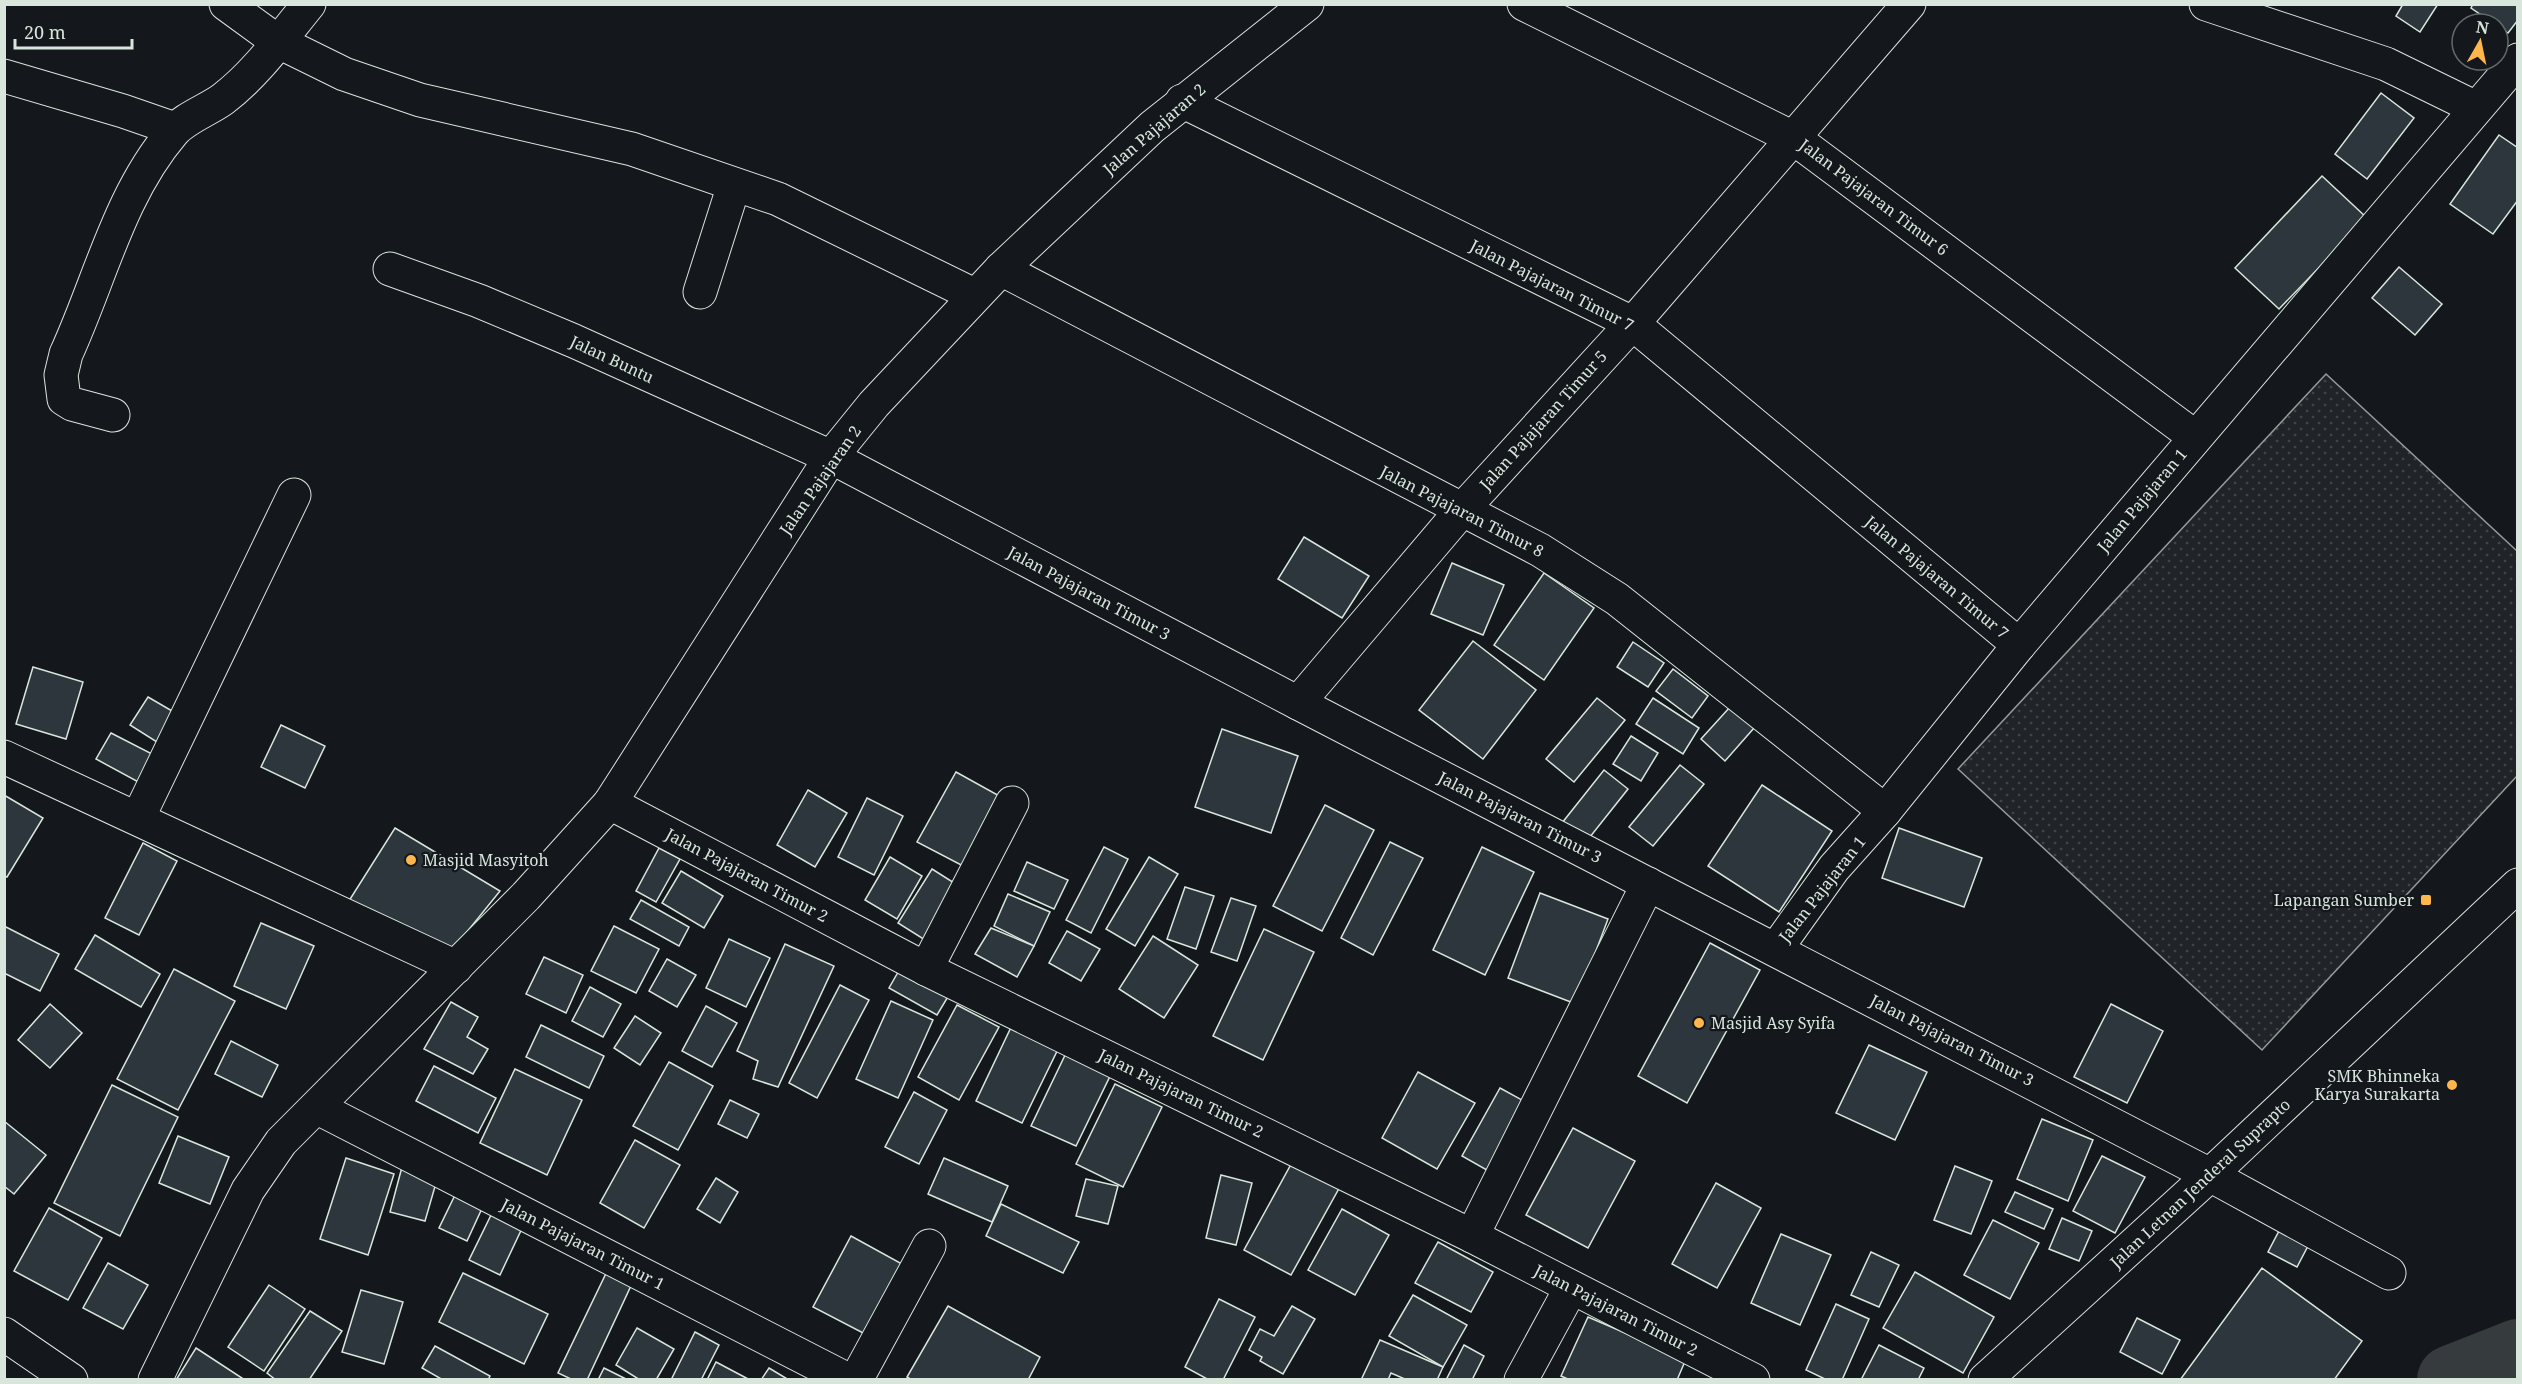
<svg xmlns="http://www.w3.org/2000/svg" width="2522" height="1384" viewBox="0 0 2522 1384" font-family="'Noto Serif',serif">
<defs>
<pattern id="green-dots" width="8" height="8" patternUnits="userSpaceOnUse" patternTransform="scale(1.5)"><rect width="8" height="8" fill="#202428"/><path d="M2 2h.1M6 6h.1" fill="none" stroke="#404447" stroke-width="1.8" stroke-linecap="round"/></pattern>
</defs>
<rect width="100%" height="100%" fill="#14181c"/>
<polygon fill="url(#green-dots)" stroke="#939e99" stroke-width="1.5" points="2326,374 2517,551 2517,776 2262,1050 1958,769"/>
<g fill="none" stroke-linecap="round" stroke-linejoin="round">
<polyline stroke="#363b3e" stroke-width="70" points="2452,1380 2518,1354"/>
</g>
<g fill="#2c363c" stroke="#d8e6dc" stroke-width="1.5">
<polygon points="2403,4 2438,4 2420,32 2396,16"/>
<polygon points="2473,4 2518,4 2518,20 2508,33 2471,8"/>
<polygon points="2381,93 2414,118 2367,179 2335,154"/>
<polygon points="2499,135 2518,148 2518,200 2493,234 2450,204"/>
<polygon points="2322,176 2367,218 2279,309 2235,268"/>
<polygon points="2399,267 2442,304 2415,335 2372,298"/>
<polygon points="1304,537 1369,576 1342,618 1278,579"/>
<polygon points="1452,563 1504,585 1483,635 1431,614"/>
<polygon points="1544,573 1594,608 1544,680 1494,645"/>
<polygon points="1473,641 1536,690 1483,759 1419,710"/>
<polygon points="1633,642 1664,663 1648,687 1617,667"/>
<polygon points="33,667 83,682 66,739 16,724"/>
<polygon points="1673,669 1708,696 1692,718 1656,691"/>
<polygon points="148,697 179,715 160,744 130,725"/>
<polygon points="1597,698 1625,720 1574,782 1546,759"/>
<polygon points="1653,698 1699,728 1683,754 1636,724"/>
<polygon points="1730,707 1754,728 1725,761 1701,739"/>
<polygon points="281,725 325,746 305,788 261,767"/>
<polygon points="1222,729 1298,756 1271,833 1195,807"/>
<polygon points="111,733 156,756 142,784 96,759"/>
<polygon points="1631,736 1658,753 1641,781 1613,764"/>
<polygon points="1680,765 1704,784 1653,846 1629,827"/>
<polygon points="1604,770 1628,789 1586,842 1562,823"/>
<polygon points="956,772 1003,798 965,867 917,842"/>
<polygon points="1762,785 1832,831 1779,912 1708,866"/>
<polygon points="808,790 847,813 815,867 777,845"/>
<polygon points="4,795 43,818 7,877 4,876"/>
<polygon points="867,798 903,816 874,875 838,857"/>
<polygon points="1325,805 1374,830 1322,931 1273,906"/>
<polygon points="395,828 500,891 450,953 347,904"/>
<polygon points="1899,828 1982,858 1964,907 1882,878"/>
<polygon points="1390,842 1423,858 1373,955 1341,938"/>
<polygon points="143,843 177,861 139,935 105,918"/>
<polygon points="1104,847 1128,859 1091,933 1066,920"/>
<polygon points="1482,847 1534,872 1485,975 1433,950"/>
<polygon points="659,848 680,859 656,902 636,891"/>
<polygon points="890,857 922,876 897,919 865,900"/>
<polygon points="1149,857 1178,874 1135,946 1106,929"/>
<polygon points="1027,862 1068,880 1054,909 1014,891"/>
<polygon points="932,869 959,886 925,940 898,923"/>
<polygon points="681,871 723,896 704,928 662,903"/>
<polygon points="1185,887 1214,896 1196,949 1167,939"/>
<polygon points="1540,893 1608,919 1576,1004 1508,978"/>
<polygon points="1008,894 1050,912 1034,946 994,926"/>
<polygon points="1231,898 1256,906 1237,961 1211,952"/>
<polygon points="641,900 689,927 679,946 630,919"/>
<polygon points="261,923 314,946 286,1009 234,986"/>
<polygon points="4,926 59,954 40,991 4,973"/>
<polygon points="614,926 659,949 636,993 591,971"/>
<polygon points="991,928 1034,946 1017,977 975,954"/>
<polygon points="1264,929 1314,952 1263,1060 1213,1036"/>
<polygon points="1067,931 1100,949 1081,981 1049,963"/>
<polygon points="95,935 160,974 141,1007 75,969"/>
<polygon points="1153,936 1198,965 1164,1018 1119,989"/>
<polygon points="729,939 770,958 746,1007 706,988"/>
<polygon points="1710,943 1760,970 1687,1103 1638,1076"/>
<polygon points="785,944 834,966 778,1087 753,1079 758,1061 737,1051"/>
<polygon points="544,957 583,975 566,1013 526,994"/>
<polygon points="667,959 696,975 677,1007 649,991"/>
<polygon points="901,967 949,995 937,1015 889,988"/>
<polygon points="174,969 235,1001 178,1110 117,1079"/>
<polygon points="840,985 869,1000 817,1098 789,1083"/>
<polygon points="590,987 621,1004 603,1037 572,1021"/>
<polygon points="891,1001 933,1020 898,1098 856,1079"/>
<polygon points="451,1002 478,1017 467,1037 488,1049 473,1074 424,1049"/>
<polygon points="50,1004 82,1033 50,1068 18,1040"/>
<polygon points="2111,1004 2163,1031 2127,1103 2074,1077"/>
<polygon points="957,1005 999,1027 959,1100 918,1077"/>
<polygon points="706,1006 737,1023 712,1067 682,1051"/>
<polygon points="635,1016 661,1033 640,1065 614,1048"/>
<polygon points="1014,1021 1061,1043 1022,1123 976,1101"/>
<polygon points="541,1025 604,1056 589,1088 526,1057"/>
<polygon points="231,1041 278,1065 262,1097 215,1074"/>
<polygon points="1869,1045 1927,1072 1895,1140 1836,1113"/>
<polygon points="1068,1049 1113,1070 1076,1146 1031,1126"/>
<polygon points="669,1062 713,1086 678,1150 633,1126"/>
<polygon points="434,1066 496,1098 478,1133 416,1101"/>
<polygon points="515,1069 582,1100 547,1175 480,1143"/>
<polygon points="1418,1072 1475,1103 1437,1169 1382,1138"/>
<polygon points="1115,1084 1162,1107 1123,1187 1076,1164"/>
<polygon points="112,1085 178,1117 120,1236 54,1203"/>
<polygon points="1500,1088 1531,1105 1492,1173 1462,1156"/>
<polygon points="914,1092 947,1110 919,1164 885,1147"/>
<polygon points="730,1100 759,1114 747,1138 718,1124"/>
<polygon points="2042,1119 2093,1140 2068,1201 2017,1179"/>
<polygon points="4,1121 46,1155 14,1194 4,1186"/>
<polygon points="1573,1128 1635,1161 1588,1248 1526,1215"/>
<polygon points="178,1136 229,1157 210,1204 159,1183"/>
<polygon points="635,1140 680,1165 644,1228 600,1203"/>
<polygon points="2102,1156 2145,1177 2115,1233 2073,1211"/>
<polygon points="1295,1157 1342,1183 1291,1275 1244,1250"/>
<polygon points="346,1158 394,1174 368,1255 320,1239"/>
<polygon points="944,1158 1008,1186 992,1222 928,1194"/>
<polygon points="1955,1166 1992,1181 1971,1234 1934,1220"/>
<polygon points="402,1167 438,1176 425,1221 390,1212"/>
<polygon points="1221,1175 1252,1183 1236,1245 1206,1238"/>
<polygon points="716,1178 738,1192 720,1223 697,1209"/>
<polygon points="1086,1179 1118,1186 1108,1224 1076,1216"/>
<polygon points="1716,1183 1761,1208 1717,1288 1672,1264"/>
<polygon points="457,1191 484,1204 467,1241 439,1228"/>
<polygon points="2015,1192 2053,1209 2044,1229 2005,1212"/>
<polygon points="1001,1204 1079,1242 1063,1273 986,1236"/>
<polygon points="495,1207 525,1222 500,1275 469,1260"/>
<polygon points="49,1208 102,1238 68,1300 14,1271"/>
<polygon points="1342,1209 1389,1235 1355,1295 1308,1270"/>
<polygon points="2062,1218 2092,1231 2079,1261 2049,1249"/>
<polygon points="1993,1220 2039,1243 2010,1299 1964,1275"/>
<polygon points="2280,1229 2309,1244 2297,1267 2268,1252"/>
<polygon points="1781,1234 1831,1255 1800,1325 1751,1303"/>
<polygon points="851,1236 902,1264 865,1334 813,1307"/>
<polygon points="1438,1242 1493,1272 1471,1312 1415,1283"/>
<polygon points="1871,1252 1899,1265 1879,1307 1851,1295"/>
<polygon points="108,1263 148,1285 123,1329 83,1308"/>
<polygon points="611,1263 636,1275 587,1380 573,1380 558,1373"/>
<polygon points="2262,1268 2362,1341 2334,1380 2180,1380"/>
<polygon points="1915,1272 1994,1317 1963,1373 1883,1328"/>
<polygon points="463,1273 548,1314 524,1364 439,1322"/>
<polygon points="269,1285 305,1309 264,1371 228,1347"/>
<polygon points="361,1290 403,1302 384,1364 342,1352"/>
<polygon points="1413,1295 1467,1325 1443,1367 1389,1336"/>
<polygon points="1219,1299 1255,1317 1223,1380 1209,1380 1185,1367"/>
<polygon points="1836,1304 1869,1319 1842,1380 1827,1380 1806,1370"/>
<polygon points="948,1306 1040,1357 1028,1380 912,1380 907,1377"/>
<polygon points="1292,1306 1315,1319 1283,1374 1260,1361 1262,1357 1249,1350 1260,1329 1274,1336"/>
<polygon points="310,1311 342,1331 309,1380 276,1380 267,1373"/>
<polygon points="1588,1317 1686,1359 1677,1380 1570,1380 1561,1376"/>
<polygon points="2137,1318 2180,1340 2162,1374 2120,1352"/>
<polygon points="637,1328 674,1349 656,1380 640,1380 616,1365"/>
<polygon points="695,1332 719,1345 701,1380 671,1380"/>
<polygon points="1380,1340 1443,1367 1437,1380 1407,1380 1391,1373 1388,1380 1361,1380"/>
<polygon points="1464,1345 1484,1356 1472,1380 1446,1380"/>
<polygon points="1879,1345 1924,1368 1918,1380 1861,1380"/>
<polygon points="435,1346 490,1376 488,1380 443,1380 422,1368"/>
<polygon points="196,1348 245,1380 176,1380"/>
<polygon points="716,1362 750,1380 707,1380"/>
<polygon points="604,1368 628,1380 598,1380"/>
<polygon points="769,1368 789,1380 761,1380"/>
</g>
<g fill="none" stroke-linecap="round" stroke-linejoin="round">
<g stroke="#d8e6dc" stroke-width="35">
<g id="minor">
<polyline points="226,4 277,41 344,74 420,100 632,149 778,199 974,295"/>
<polyline points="1524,4 1795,139 2195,437"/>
<polyline points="2206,4 2386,64 2476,108"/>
<polyline points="4,76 123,111 175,129"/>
<polyline points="1182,101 1632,323 2019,645"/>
<polyline points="390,269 479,301 574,341 831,457 1298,703 2210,1175 2389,1273"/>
<polyline points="1001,269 1540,550 1617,599 1885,811"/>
<polyline points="700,292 734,185"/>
<path d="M113 415 72 404 64 399 61 375 66 354C100 280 119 195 173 132 185 118 208 110 223 99 257 73 282 37 309 4"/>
<polyline points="1298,703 1461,511 1641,314 1909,4"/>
<polyline points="4,757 456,967"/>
<polyline points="610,803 926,969 1472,1236 1753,1380"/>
<polyline points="138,818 294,495"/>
<polyline points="1776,949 1834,868 1885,811 2019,645 2518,60"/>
<polyline points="926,969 1012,803"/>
<polyline points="318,1108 848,1380"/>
<polyline points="1472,1236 1648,884"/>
<polyline points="4,1334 71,1380"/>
<polyline points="155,1380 248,1190 281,1142 526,896 610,803 831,457 874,404 1001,269 1152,127 1307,4"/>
<polyline points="856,1380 929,1246"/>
<polyline points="1521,1380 1571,1288"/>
</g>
</g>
<g stroke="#d8e6dc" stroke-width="35">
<polyline id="trunk" points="1985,1380 2210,1175 2518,885"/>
</g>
<use href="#minor" stroke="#14181c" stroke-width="33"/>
<use href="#trunk" stroke="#14181c" stroke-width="33"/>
</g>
<g fill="#ffb74d" stroke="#14181c" stroke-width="2">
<circle cx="411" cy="860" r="6"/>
<rect x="2420" y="894" width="12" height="12" rx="3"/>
<circle cx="1699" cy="1023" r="6"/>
<circle cx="2452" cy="1085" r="6"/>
</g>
<g text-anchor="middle" stroke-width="4.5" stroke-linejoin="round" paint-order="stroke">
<g font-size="16" fill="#d8e6dc" stroke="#14181c">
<text transform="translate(1154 129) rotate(-41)" y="6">Jalan Pajajaran 2</text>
<text transform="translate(1874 197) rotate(37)" y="6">Jalan Pajajaran Timur 6</text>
<text transform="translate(1552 285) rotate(27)" y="6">Jalan Pajajaran Timur 7</text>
<text transform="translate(612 359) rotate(25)" y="6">Jalan Buntu</text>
<text transform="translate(1543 420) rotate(-48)" y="6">Jalan Pajajaran Timur 5</text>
<text transform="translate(820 480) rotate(-55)" y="6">Jalan Pajajaran 2</text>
<text transform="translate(2142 500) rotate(-50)" y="6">Jalan Pajajaran 1</text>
<text transform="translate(1462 511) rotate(27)" y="6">Jalan Pajajaran Timur 8</text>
<text transform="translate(1937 577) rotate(40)" y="6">Jalan Pajajaran Timur 7</text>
<text transform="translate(1089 593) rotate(28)" y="6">Jalan Pajajaran Timur 3</text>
<text transform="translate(1520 817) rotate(27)" y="6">Jalan Pajajaran Timur 3</text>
<text transform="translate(747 875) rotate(28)" y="6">Jalan Pajajaran Timur 2</text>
<text transform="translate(1822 889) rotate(-52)" y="6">Jalan Pajajaran 1</text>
<text transform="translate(1952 1040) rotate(27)" y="6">Jalan Pajajaran Timur 3</text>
<text transform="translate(1181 1093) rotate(26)" y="6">Jalan Pajajaran Timur 2</text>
<text transform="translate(2200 1183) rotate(-43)" y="6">Jalan Letnan Jenderal Suprapto</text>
<text transform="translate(583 1244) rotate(27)" y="6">Jalan Pajajaran Timur 1</text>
<text transform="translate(1616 1310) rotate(27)" y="6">Jalan Pajajaran Timur 2</text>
</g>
<g font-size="16" fill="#d8e6dc" stroke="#14181c" text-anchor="start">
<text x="423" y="866">Masjid Masyitoh</text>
<text x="2414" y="906" text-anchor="end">Lapangan Sumber</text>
<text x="1711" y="1029">Masjid Asy Syifa</text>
<text x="2440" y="1082" text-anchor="end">SMK Bhinneka<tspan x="2440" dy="18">Karya Surakarta</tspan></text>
</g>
</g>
<rect width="2522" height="1384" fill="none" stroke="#d8e6dc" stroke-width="12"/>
<g transform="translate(2480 42) rotate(9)"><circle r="28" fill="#14181c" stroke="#626a69" stroke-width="1.5"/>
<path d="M0-4.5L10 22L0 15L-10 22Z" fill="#ffb74d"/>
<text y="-9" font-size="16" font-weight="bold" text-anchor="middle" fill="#d8e6dc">N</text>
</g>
<path d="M15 39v9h117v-9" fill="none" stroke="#d8e6dc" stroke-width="3"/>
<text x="24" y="39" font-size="18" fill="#d8e6dc" stroke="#14181c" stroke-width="4.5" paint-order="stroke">20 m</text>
</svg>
